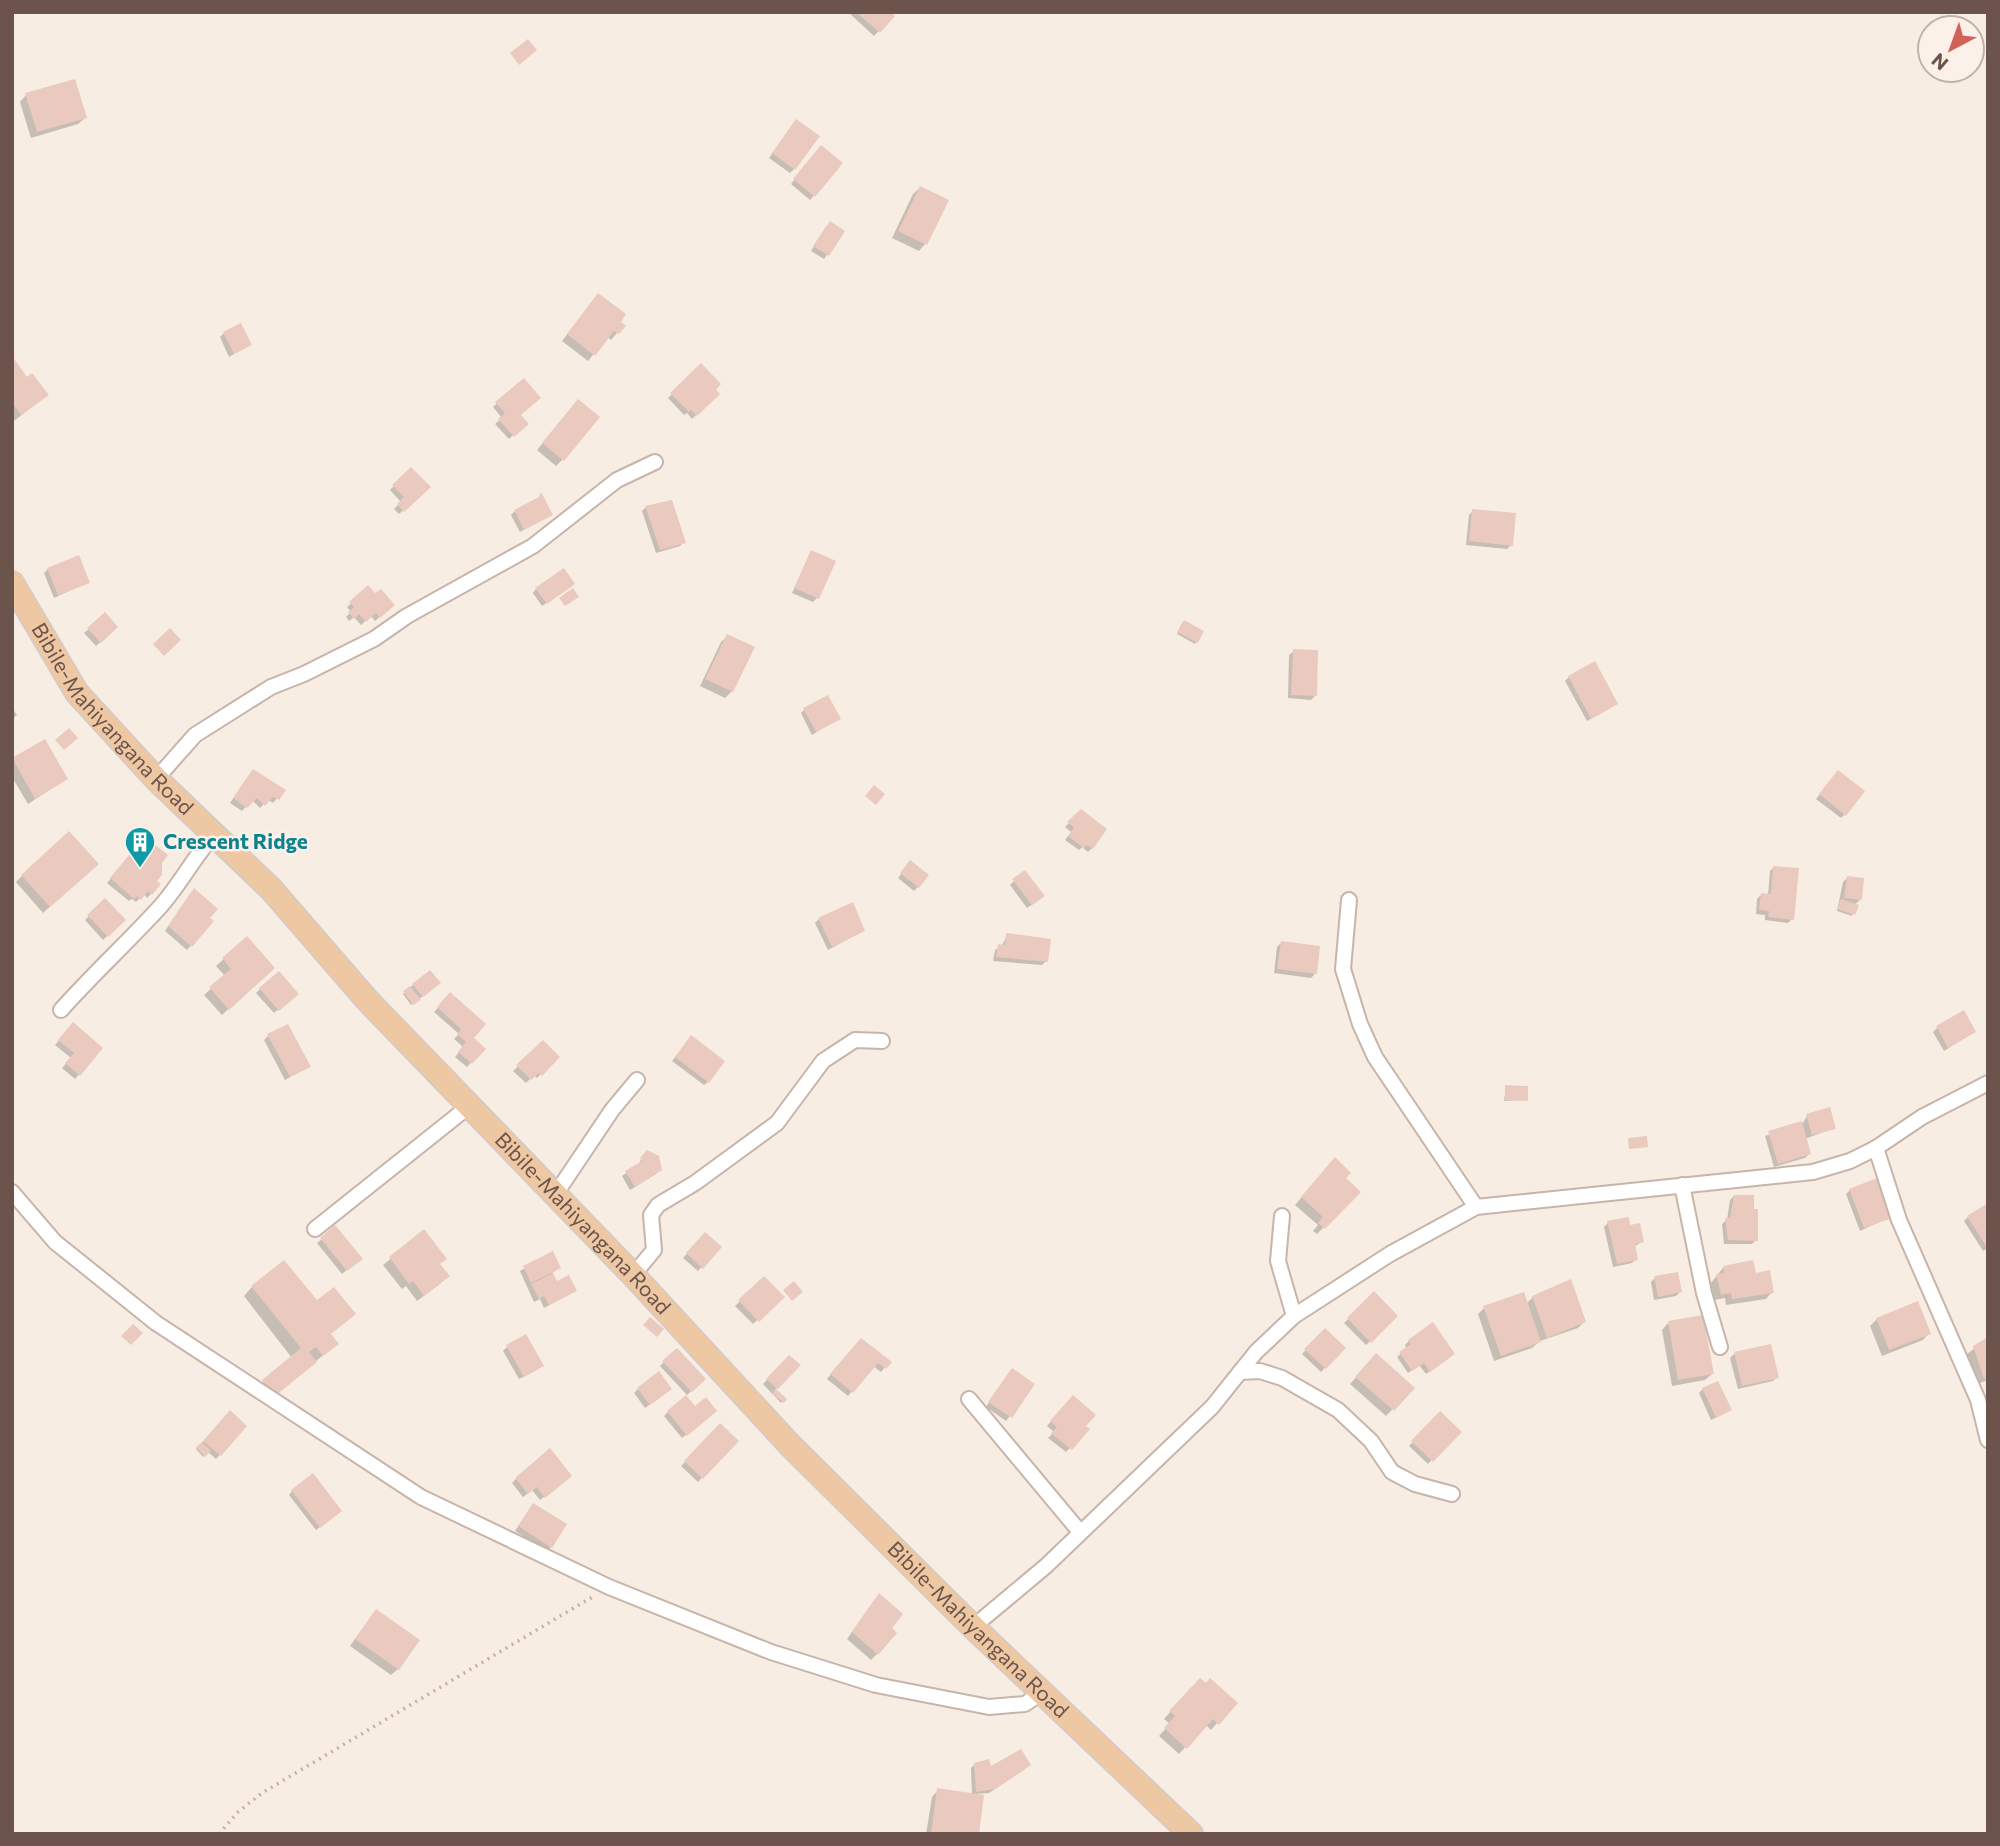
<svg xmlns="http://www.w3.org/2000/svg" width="2000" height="1846" viewBox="0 0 2000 1846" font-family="Commissioner,sans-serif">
<rect width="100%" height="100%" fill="#f8ede2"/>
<g fill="#0003">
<polygon points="848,12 889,12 893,16 874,36"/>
<polygon points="26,95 85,118 78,124 31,138 20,102"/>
<polygon points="793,125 794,169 790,173 769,158"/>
<polygon points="818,151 841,164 810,200 791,184"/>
<polygon points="920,188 946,201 925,244 919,251 892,238 913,194"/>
<polygon points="826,227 843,232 824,259 811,251"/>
<polygon points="592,302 623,326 611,340 607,337 588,361 562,341"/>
<polygon points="224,333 250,345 229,357 220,337"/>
<polygon points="12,359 27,379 47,395 14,421"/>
<polygon points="701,366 718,394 692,419 687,413 684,415 668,398"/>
<polygon points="523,380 519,415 526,423 509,439 495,424 502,418 493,407"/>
<polygon points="572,408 563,459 556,466 537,450"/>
<polygon points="411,469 429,487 399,514 394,509 401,502 390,490"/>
<polygon points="646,507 684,542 680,546 656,553 642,511"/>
<polygon points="515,511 551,514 520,532 511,515"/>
<polygon points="1473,511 1511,545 1507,549 1466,545 1469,515"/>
<polygon points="812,552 817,598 813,602 792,593"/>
<polygon points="48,569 88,582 54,598 44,573"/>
<polygon points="569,587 542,606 533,593 536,589"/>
<polygon points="368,588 375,596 393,605 375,621 371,616 361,625 354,617 349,621 346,617 351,612 347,607"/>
<polygon points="105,615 116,627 96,646 84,633"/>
<polygon points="1182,623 1202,631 1195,644 1177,634"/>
<polygon points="728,636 732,691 725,698 700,686 721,642"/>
<polygon points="1294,651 1315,696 1311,700 1288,698 1289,655"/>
<polygon points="1569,677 1616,704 1587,721 1565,681"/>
<polygon points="12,708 17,715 12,719"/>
<polygon points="805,709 839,718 812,735 801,713"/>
<polygon points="44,742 66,779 28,804 12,777 12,760"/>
<polygon points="249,775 283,791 273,803 268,800 260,808 252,800 242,811 230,803"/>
<polygon points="1834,776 1845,814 1841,818 1816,799"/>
<polygon points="1081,811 1092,848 1088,852 1082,847 1079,850 1065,840 1071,832 1065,827"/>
<polygon points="135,850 160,862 151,894 147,898 144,894 136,902 132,899 129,901 107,883"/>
<polygon points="907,866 918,887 914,891 898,878"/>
<polygon points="1774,867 1792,919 1788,923 1765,920 1765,915 1756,914 1757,899 1761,895 1768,895 1770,871"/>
<polygon points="90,871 43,913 16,882 22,876"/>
<polygon points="1847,878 1860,900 1854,905 1852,916 1837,911 1843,882"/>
<polygon points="1014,881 1039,900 1027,908 1010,885"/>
<polygon points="190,894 212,921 187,950 165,931"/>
<polygon points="105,900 124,920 103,940 85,920"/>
<polygon points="819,919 863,931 828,950 815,923"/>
<polygon points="1007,935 1046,961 1042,965 993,961 995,950 1002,946"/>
<polygon points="247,938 272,968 222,1015 204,995 225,976 216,966"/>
<polygon points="1281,943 1315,974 1311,978 1274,973 1277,947"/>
<polygon points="413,985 435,987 411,1005 403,994"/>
<polygon points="260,989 293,997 274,1013 256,993"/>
<polygon points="450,995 471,1039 483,1049 467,1067 455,1057 463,1047 454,1039 459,1034 434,1012"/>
<polygon points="69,1028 101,1048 75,1079 62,1068 71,1058 55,1045"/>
<polygon points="1937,1028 1974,1032 1944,1051 1933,1032"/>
<polygon points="268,1036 309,1066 285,1080 264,1040"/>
<polygon points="688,1041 708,1082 704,1085 672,1061"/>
<polygon points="543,1042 558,1057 537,1078 534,1075 526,1083 513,1071"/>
<polygon points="1506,1087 1526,1100 1504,1101"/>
<polygon points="1807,1116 1834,1128 1805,1139 1809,1154 1805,1158 1774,1167 1765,1136 1803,1123"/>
<polygon points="643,1156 656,1174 630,1190 622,1176 638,1165"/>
<polygon points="1328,1166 1359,1192 1317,1234 1313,1231 1318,1225 1295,1205"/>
<polygon points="1850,1190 1890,1217 1860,1231 1846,1194"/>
<polygon points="1734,1196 1756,1240 1752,1244 1724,1244 1722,1224 1727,1220 1730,1200"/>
<polygon points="1968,1217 1988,1248 1983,1251 1964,1221"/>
<polygon points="1608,1223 1629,1227 1642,1242 1633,1247 1636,1259 1632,1263 1613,1267 1604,1227"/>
<polygon points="335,1228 356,1262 342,1274 317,1243"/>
<polygon points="424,1232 439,1265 441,1283 417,1301 406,1286 402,1289 383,1265"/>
<polygon points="705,1234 720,1247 698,1271 683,1258"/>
<polygon points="552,1253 559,1268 551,1274 556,1284 575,1291 544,1308 540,1299 534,1302 520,1271"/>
<polygon points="1723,1268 1755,1275 1772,1292 1766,1299 1726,1305 1725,1298 1714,1300 1711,1283"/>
<polygon points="764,1278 782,1297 753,1324 735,1306"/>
<polygon points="1655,1278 1680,1292 1676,1296 1654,1300 1651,1282"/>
<polygon points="252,1287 329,1335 327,1352 265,1403 254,1390 292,1358 244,1296"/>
<polygon points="1374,1294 1396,1316 1366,1345 1344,1323"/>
<polygon points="1533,1297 1584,1322 1578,1328 1540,1341 1532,1348 1494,1361 1478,1314 1484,1308 1526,1304"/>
<polygon points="1877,1319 1929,1333 1923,1340 1882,1356 1870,1326"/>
<polygon points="1668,1323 1712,1374 1705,1380 1672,1386 1662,1330"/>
<polygon points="1432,1325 1449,1358 1426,1374 1419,1365 1408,1373 1397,1357 1407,1349 1405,1345 1409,1341"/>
<polygon points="1325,1330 1343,1348 1321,1372 1302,1354"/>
<polygon points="1988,1338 1988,1380 1978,1384 1967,1354"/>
<polygon points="857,1344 889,1362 881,1372 873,1366 848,1396 827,1379"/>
<polygon points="507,1347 538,1369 519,1379 503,1351"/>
<polygon points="676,1350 704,1379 687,1395 660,1366"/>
<polygon points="1734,1354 1777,1377 1773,1381 1738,1389 1730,1358"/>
<polygon points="789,1357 799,1365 775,1390 785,1399 781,1403 763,1384"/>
<polygon points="1370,1362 1412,1389 1386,1416 1350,1384"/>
<polygon points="1008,1374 1033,1385 1006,1421 986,1407"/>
<polygon points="638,1389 666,1393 645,1408 634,1393"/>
<polygon points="1703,1389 1730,1410 1711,1420 1699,1393"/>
<polygon points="1073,1397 1087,1430 1066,1452 1048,1438 1054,1432 1047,1426"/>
<polygon points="695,1409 711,1415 682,1438 664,1416 668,1412"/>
<polygon points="230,1413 245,1426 216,1459 208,1452 203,1457 196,1449"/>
<polygon points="1440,1413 1459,1432 1428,1464 1409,1446"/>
<polygon points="720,1426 737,1441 698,1482 681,1466"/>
<polygon points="516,1479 565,1480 540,1500 532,1490 523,1497 512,1483"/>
<polygon points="292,1491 336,1515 316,1530 289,1495"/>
<polygon points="533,1505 551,1547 547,1551 515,1531"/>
<polygon points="873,1602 877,1654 871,1660 847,1639"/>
<polygon points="370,1618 398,1669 391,1675 350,1646"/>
<polygon points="1193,1686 1235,1703 1211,1730 1206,1725 1179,1754 1159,1736 1170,1724 1164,1719"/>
<polygon points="975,1764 990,1769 1025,1769 989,1793 975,1794 977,1834 926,1834 932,1797 938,1790 972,1795 971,1768"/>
</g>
<g fill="#eac9be">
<polygon points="856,12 891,12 895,16 880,33"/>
<polygon points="528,39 537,50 519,65 510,53"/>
<polygon points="75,79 87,118 37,132 25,93"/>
<polygon points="796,119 820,136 795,170 772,153"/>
<polygon points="821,145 843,163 815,197 793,179"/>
<polygon points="920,186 949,200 927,245 898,231"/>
<polygon points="830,221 845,231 829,256 813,246"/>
<polygon points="598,293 626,314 621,322 626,326 619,334 614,331 595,356 567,334"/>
<polygon points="241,323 252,345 234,354 223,332"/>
<polygon points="12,356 27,377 32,373 49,395 21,415 12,403"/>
<polygon points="701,363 721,384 716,390 720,394 697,416 691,410 689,412 670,393"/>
<polygon points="524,378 541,398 521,415 529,424 514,437 498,419 505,413 495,402"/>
<polygon points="578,399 600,417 564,461 542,443"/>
<polygon points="411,467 431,487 404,512 397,504 404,497 392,485"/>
<polygon points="541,492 553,515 524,530 514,510 539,497"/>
<polygon points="672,500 686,543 660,550 645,506"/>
<polygon points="1472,509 1516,513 1513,546 1469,541"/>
<polygon points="811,550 836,561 819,599 794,588"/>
<polygon points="79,555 90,583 58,595 47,568"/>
<polygon points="564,568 575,584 547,604 535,588"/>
<polygon points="368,585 375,593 381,589 395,605 380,618 376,613 366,622 359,614 354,619 348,612 354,607 349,602"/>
<polygon points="573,588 579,597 565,606 559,598"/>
<polygon points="105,612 118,627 101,643 87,628"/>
<polygon points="1184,620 1204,631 1198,643 1177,632"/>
<polygon points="170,628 181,640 164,656 153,644"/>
<polygon points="727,634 755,647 733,692 705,679"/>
<polygon points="1293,649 1318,650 1317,696 1291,695"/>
<polygon points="1595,661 1618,704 1591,719 1568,676"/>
<polygon points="828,695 841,719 816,732 803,708"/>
<polygon points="69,728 78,738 64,750 55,740"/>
<polygon points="45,739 68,779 35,799 12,758"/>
<polygon points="253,769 286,790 279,800 273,797 265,806 257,798 247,808 233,798"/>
<polygon points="1838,770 1865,791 1846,816 1819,794"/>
<polygon points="874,785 885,794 876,805 865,796"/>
<polygon points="1081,809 1107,829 1093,849 1087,845 1084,848 1068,836 1074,827 1067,822"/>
<polygon points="69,831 99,864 50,907 21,875"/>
<polygon points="150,841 168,855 162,863 162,875 157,881 161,884 152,895 148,891 141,900 137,896 134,899 110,878 138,844 144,848"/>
<polygon points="910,860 929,875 919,888 900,873"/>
<polygon points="1773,866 1799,868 1794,920 1768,917 1769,911 1759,910 1761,893 1771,894"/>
<polygon points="1025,870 1045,896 1032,905 1012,879"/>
<polygon points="1847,876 1864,878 1862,900 1844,898"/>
<polygon points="194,888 218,909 210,918 214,921 192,947 168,926"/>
<polygon points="105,898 126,920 108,937 87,915"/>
<polygon points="1841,899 1859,905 1855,915 1837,909"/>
<polygon points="853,902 865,931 832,947 818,918"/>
<polygon points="1006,933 1051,939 1048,962 996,957 998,944 1005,945"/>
<polygon points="247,936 275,968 229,1010 209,987 231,969 222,958"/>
<polygon points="1281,941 1320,946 1317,974 1277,969"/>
<polygon points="430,970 441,983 423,997 412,984"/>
<polygon points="279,971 299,994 279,1011 259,988"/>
<polygon points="410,986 421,1000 413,1005 403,991"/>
<polygon points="450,992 486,1024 474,1038 486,1049 472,1064 458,1052 466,1042 457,1034 461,1029 437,1007"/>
<polygon points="1964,1010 1976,1032 1948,1048 1936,1026"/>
<polygon points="73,1022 103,1048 80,1076 65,1063 74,1053 58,1040"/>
<polygon points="288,1024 311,1067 290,1077 267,1034"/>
<polygon points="691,1035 725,1061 709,1083 675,1057"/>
<polygon points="543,1040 560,1057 542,1076 539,1073 531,1080 516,1065"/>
<polygon points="1505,1085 1528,1086 1528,1101 1505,1100"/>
<polygon points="1830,1107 1836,1129 1812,1135 1806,1114"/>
<polygon points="1802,1121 1811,1154 1778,1164 1768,1131"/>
<polygon points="1647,1136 1648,1147 1629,1149 1628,1138"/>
<polygon points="647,1150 659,1156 662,1170 635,1187 625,1171 642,1161 640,1158"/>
<polygon points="1335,1157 1351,1173 1346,1178 1361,1192 1325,1229 1318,1223 1323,1217 1301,1197"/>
<polygon points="1877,1178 1892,1218 1864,1228 1849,1189"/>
<polygon points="1734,1195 1754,1195 1754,1209 1758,1209 1758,1241 1728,1240 1725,1218 1730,1218"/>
<polygon points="1988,1203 1988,1249 1967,1216"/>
<polygon points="1629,1217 1630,1225 1640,1223 1644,1242 1635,1244 1638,1260 1617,1264 1607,1221"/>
<polygon points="335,1225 363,1259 347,1271 320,1238"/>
<polygon points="424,1229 447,1259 440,1264 450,1276 424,1296 413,1281 409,1284 389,1257"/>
<polygon points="705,1232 722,1247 703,1269 686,1253"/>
<polygon points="553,1251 561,1268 531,1283 523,1266"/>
<polygon points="284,1260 317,1300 334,1287 356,1314 331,1334 339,1344 323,1356 316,1347 309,1352 317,1362 275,1396 262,1380 301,1348 251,1286"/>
<polygon points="1753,1260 1756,1273 1770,1270 1774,1293 1732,1299 1731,1293 1721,1295 1716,1274 1724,1273 1723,1266"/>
<polygon points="1678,1272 1682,1292 1658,1297 1654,1276"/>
<polygon points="553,1273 557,1281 569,1275 577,1291 549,1305 544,1296 539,1299 531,1284"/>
<polygon points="764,1276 785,1297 759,1322 738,1300"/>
<polygon points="1571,1279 1586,1322 1547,1338 1532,1296"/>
<polygon points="794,1281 803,1292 792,1301 783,1290"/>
<polygon points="1374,1291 1398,1316 1371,1343 1347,1318"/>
<polygon points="1524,1292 1541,1342 1501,1356 1483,1306"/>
<polygon points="1918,1301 1931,1334 1889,1350 1876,1318"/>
<polygon points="1703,1315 1714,1374 1678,1380 1668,1321"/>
<polygon points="650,1317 664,1329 657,1337 643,1325"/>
<polygon points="1433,1322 1455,1354 1430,1372 1424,1363 1412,1371 1399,1352 1411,1344 1408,1340"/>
<polygon points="133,1324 143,1333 131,1345 121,1336"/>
<polygon points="1325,1328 1346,1348 1326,1369 1304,1349"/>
<polygon points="526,1334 544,1366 524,1377 506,1345"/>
<polygon points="1988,1337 1988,1377 1984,1379 1973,1346"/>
<polygon points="861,1338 892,1362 886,1369 878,1363 853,1393 830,1374"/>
<polygon points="1771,1344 1779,1378 1742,1386 1734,1352"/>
<polygon points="677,1348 706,1379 692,1392 662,1361"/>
<polygon points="1376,1353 1415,1388 1394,1411 1355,1377"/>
<polygon points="789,1355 801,1365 778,1389 766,1379"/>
<polygon points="1012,1368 1035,1384 1012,1418 988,1402"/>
<polygon points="659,1371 672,1389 650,1405 637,1388"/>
<polygon points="1718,1381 1732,1410 1716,1418 1702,1388"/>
<polygon points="776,1389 787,1399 784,1403 772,1394"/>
<polygon points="686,1395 695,1406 706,1397 717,1411 687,1436 667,1411"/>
<polygon points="1073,1395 1096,1415 1086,1426 1090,1429 1072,1450 1051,1433 1057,1427 1050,1421"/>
<polygon points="230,1410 247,1426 221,1456 203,1441"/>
<polygon points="1440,1411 1462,1432 1433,1462 1411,1441"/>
<polygon points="720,1423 739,1441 703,1479 684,1461"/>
<polygon points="202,1442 211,1451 205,1457 196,1447"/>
<polygon points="550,1448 572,1476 545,1498 537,1487 528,1494 515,1478"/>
<polygon points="313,1473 342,1511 320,1528 291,1490"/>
<polygon points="533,1503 567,1524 552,1548 518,1526"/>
<polygon points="879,1593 903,1614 892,1628 897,1633 878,1655 852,1632"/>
<polygon points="376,1609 420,1640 399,1670 355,1639"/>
<polygon points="1200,1678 1206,1683 1210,1678 1238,1703 1219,1725 1213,1719 1187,1749 1164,1728 1175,1716 1169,1711"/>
<polygon points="1021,1749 1031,1765 995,1789 976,1792 974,1763 989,1759 991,1766"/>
<polygon points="937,1788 984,1795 979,1834 931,1834"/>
</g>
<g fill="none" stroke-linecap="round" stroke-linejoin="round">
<g stroke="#c7b4ab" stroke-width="18">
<g id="minor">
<polyline points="156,779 195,735 271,687 304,674 374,639 407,616 533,546 617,480 655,462"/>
<polyline points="1349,900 1343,969 1360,1024 1375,1057 1476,1207"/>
<path d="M61 1010C92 975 127 943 159 908 180 885 193 858 214 835"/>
<polyline points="1876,1148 1899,1220 1978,1400 1988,1440"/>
<polyline points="1682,1185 1704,1293 1720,1347"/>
<polyline points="12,1192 55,1242 156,1323 421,1497 609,1587 771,1652 876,1685 989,1707 1025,1704 1042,1692"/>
<polyline points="555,1195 612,1110 637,1080"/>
<polyline points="1282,1216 1278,1261 1294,1316"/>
<polyline points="315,1229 468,1107"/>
<polyline points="633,1275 654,1250 651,1215 658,1205 695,1183 777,1123 823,1061 855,1040 882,1041"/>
<polyline points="1240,1372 1260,1371 1282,1378 1338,1410 1371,1441 1392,1472 1415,1484 1452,1494"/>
<polyline points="969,1399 1080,1532"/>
<polyline points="973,1627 1046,1566 1212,1407 1256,1352 1294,1316 1390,1254 1476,1207 1813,1172 1850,1161 1876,1148 1922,1117 1988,1083"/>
</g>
</g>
<g stroke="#d3cbc9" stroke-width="26">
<g id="primary">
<path id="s1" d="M12 583 77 693 156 779 271 889 368 1001 633 1275 789 1444 973 1627 1191 1834"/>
</g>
</g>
<polyline stroke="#ceada2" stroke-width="3.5" stroke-dasharray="2 5" stroke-linecap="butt" points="219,1834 238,1812 262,1793 594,1596"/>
<use href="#minor" stroke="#fff" stroke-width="14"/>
<use href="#primary" stroke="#eec8a3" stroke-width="23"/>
</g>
<defs>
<g id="building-pin" transform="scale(1.575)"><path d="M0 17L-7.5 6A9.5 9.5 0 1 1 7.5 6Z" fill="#0f9aa8" stroke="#fcf1e8"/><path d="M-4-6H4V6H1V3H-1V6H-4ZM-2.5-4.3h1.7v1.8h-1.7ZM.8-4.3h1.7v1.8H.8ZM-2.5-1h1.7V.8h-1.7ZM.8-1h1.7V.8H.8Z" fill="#fff"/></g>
</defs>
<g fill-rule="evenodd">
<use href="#building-pin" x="140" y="842"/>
</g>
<g text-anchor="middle" stroke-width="5" stroke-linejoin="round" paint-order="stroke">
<g font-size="21" fill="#6c534c" stroke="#fcf1e8">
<text dy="7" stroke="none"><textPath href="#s1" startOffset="170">Bibile-Mahiyangana Road</textPath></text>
<text dy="7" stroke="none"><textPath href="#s1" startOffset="861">Bibile-Mahiyangana Road</textPath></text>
<text dy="7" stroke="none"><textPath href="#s1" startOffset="1428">Bibile-Mahiyangana Road</textPath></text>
</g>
<g font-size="21" font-weight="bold" fill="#0d838f" stroke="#fcf1e8" text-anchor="start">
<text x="163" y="849">Crescent Ridge</text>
</g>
</g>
<rect width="2000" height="1846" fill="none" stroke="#6c534c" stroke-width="28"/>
<g transform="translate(1951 49) rotate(221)"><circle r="33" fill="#fcf1e8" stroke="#c2b2aa" stroke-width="2"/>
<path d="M0-5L12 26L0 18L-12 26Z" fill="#d26258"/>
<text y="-10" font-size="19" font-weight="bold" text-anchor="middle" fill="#6c534c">N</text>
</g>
</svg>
